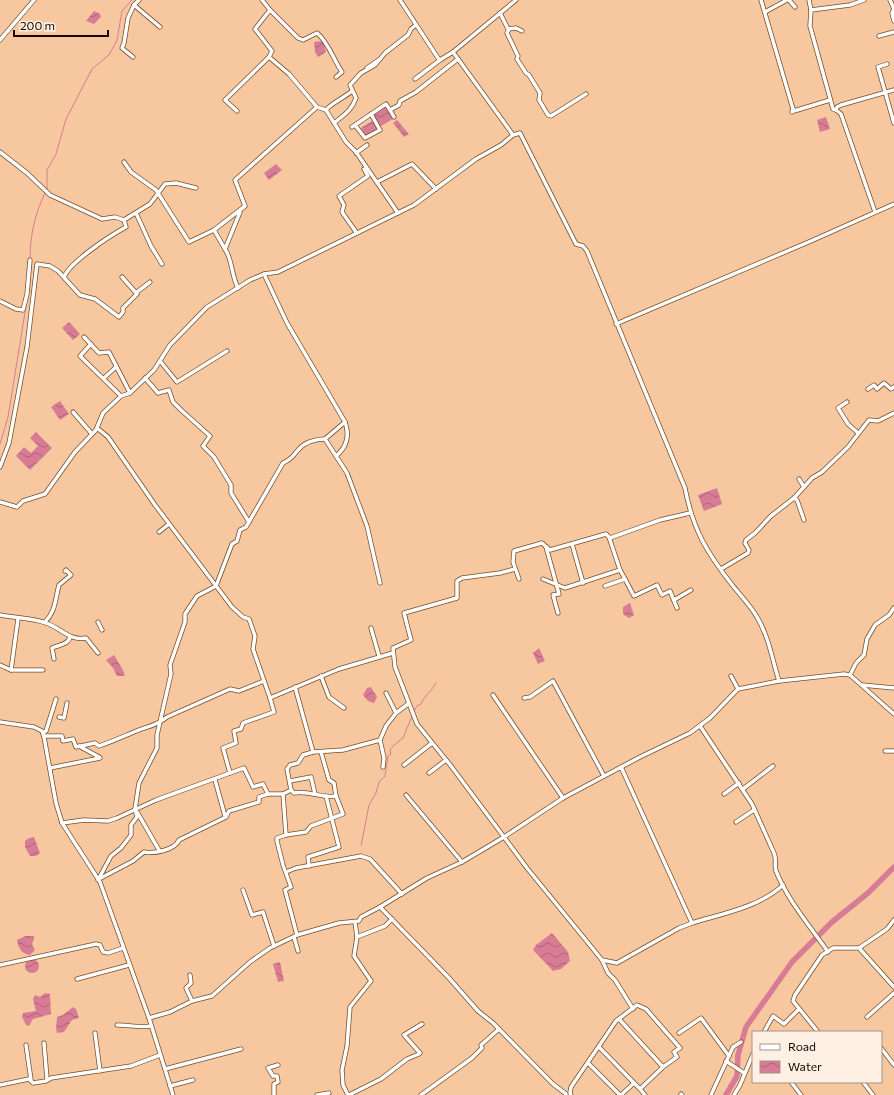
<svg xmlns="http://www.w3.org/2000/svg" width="894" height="1095" viewBox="0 0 894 1095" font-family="Commissioner,sans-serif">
<defs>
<pattern id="water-waves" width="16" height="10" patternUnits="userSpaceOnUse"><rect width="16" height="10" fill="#d87c96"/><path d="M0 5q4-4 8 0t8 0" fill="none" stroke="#ae6478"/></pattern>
</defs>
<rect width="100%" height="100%" fill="#f7c89f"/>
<g fill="url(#water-waves)">
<polygon points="94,11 100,14 101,17 94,24 86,21"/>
<polygon points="323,41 326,52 318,57 315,52 314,42"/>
<polygon points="385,107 393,119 379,127 374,115"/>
<polygon points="826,117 830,129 820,132 817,120"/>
<polygon points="397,120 409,134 404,137 393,123"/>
<polygon points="372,121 377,129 366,136 361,128"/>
<polygon points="276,164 282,170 269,180 264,173"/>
<polygon points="69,322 80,334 73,340 62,328"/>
<polygon points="60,401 69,414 60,420 51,407"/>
<polygon points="36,432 52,448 30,470 16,456 24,447 31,453 38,446 30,438"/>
<polygon points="717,488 722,504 704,511 698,495"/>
<polygon points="630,603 634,615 629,618 623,614 623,607"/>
<polygon points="539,648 545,661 538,664 533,653"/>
<polygon points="114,655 123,670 125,676 117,676 113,668 106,660"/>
<polygon points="371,687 377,697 374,703 368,701 363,695 367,688"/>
<polygon points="34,837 40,853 36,856 30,856 25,847 25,841 29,838"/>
<polygon points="552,933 568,952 570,961 561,969 553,971 533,950 536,945"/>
<path d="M25 936H34V939L32 944 35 950 30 955C22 954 18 948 17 940Z"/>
<circle cx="32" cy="966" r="7"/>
<polygon points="280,962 284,981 278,982 273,964"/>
<polygon points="45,993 50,994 51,1014 33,1019 29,1026 26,1025 22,1017 23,1013 36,1011 33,999 35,995 40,997"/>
<polygon points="73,1007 76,1009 79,1018 72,1020 64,1032 57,1033 56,1028 57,1017 63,1015"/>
</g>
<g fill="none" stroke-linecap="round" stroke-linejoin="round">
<g stroke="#d87c96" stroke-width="1">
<polyline points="47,190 47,170 56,154 66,119 92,69 109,55 117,40 122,11 132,0"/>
<path d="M30 259C30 235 35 214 45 193"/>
<polyline points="0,444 8,417 27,300"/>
<path d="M414 711 417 706 421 704C424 696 432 691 436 683"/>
<polyline points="361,846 369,805 376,793 379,782 385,776 388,756 391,754 390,750 393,746 403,738 412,716"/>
</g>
<polyline stroke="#d87c96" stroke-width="5.5" points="726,1095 737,1076 738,1055 746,1027 792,962 832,922 868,893 894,867"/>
<g stroke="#764e28" stroke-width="5">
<g id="street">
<polyline points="139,0 134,5 160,27"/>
<polyline points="262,0 270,10 255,29 272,51 269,57 289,74 317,107 326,110 346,142 356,152 398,213"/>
<polyline points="400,0 438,58 440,60 453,52"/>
<polyline points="761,0 793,109 792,112"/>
<polyline points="789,0 795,7"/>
<polyline points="809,0 811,10 810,26 833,109 836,110"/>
<polyline points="890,0 894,9 892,13 894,21"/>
<path d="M270 10 298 38 303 40 317 33C329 43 333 59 342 72L336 77"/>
<polyline points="811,10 850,5 864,0"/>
<polyline points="765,12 787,0"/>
<polyline points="500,13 508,29 516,28 522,31"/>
<polyline points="509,29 507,33 518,56 517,59 526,73 529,75 540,93 539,100 548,115 551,116 586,94"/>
<polyline points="879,36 894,32"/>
<polyline points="0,40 34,0"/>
<polyline points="133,57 122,48 124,43 128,18 134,5"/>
<polyline points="887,64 878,67 894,123"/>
<polyline points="367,68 380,59"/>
<polyline points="415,79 440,60"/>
<polyline points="793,109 794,111 830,100"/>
<path d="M326 110C329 105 345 97 352 91"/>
<polyline points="237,111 225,100 269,57"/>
<polyline points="394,117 390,110 399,105 400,101 416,92 458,59"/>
<path d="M334 123C344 115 352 110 356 98L350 85 361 73 375 65 385 53 408 35 411 29 416 25"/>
<polyline points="355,125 365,138 380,130 371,114"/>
<polyline points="352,127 386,104 390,110"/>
<polyline points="513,135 453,52 516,0"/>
<polyline points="0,152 27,173 50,195 102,219 115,217 124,220"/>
<polyline points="356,153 367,145"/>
<polyline points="124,162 131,172 156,190 189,242 214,230"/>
<polyline points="377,182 412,164 436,189"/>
<polyline points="875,212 841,114 836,110 837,107 841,105 894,90"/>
<polyline points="136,213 151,246 162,264"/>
<polyline points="356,232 342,212 344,205 339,196 368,176 364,169"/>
<polyline points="225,249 214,230 245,206 235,180 317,107"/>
<path d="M264 274 287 323 345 422C350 436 347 447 336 456"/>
<path d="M64 277C70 262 111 235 126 227L124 220 150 204 165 184 176 183 196 188"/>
<path d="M238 288C231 275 233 261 225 249L240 212"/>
<polyline points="137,292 150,282"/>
<polyline points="0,301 16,309 23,310 27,294 30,260"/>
<polyline points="616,324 811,241 894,204"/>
<path d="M84 337 99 353 109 352 130 393 154 370 170 345 207 307 250 280 264 274 278 272 414 205 476 159 501 145 513 135 520 133 576 244 583 246 587 251 685 488C693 530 707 553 733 586 741 596 751 606 757 617 769 637 772 659 779 681L844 674 850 675 894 714"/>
<polyline points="91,344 80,356 121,396"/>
<polyline points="160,361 177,382 227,351"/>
<polyline points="104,378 116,367"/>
<polyline points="145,378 158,393 169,390 173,402 181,410 210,436 203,446 214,457 231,485 231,493 249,522"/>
<polyline points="868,389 874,385 877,389 884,383 891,389 894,387"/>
<polyline points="847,402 838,408 848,424 858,433"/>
<polyline points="73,412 92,434"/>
<polyline points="345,422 325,439 347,473 367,526 380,583"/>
<polyline points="97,428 108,437 155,505 232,607 243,617 249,619 255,636 253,649 270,698 339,669 393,653"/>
<polyline points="0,467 9,443 27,347 37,264 50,266 58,271 80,295 95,299 119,317 123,312 123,308 137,294 122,277"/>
<polyline points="799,479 804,487"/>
<polyline points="794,498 797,500 804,520"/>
<polyline points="0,502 17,507 23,501 45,494 75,452 96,430 103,413 121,396 130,393"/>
<polyline points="159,532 169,524"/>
<polyline points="572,544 583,583"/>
<polyline points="546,547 559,594 553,595 558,613"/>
<polyline points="515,569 500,573 462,578 457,581 457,598 404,613 411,640 393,648 395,667 417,724 451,766 527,868 602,960 617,963 679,928 692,923 621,767"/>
<polyline points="721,569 748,553 749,550 745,543 746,540 755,533 771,516 794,498 812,478 822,472 848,447 869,420 878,421 894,413"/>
<polyline points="519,579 513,562 514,551 542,543 550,550 606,534 610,538 660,520 690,513"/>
<polyline points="543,579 565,588 620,570 609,537"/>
<polyline points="625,579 634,596 657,585 662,595 670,591 677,608"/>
<polyline points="605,586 625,579 620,570"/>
<polyline points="674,600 691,590"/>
<path d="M0 615C15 618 32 618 46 623 61 628 69 641 86 638L98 653"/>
<path d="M45 622C56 611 55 599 59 585L71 575 66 570 65 571"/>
<polyline points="98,622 102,630"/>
<polyline points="371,628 379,656"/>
<path d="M54 659 52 648C59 645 69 644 70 637"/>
<polyline points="0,665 11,670 43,670"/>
<polyline points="11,670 18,619"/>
<polyline points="850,675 856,663 864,655 867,639 875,625 889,615 894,608"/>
<polyline points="321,676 329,697 344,708"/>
<polyline points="731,676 738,689"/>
<polyline points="862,685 894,688"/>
<polyline points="295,687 313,752 303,755 298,763 290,765 287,769 291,790 283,794 286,835 277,838 277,841 283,865 291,887 285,890 297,935 339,923 359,921 361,917 380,907"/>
<polyline points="386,693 396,713 408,704"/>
<polyline points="493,695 563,798"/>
<polyline points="524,698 530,697 553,681 604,776"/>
<polyline points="59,717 64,718 67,703"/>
<polyline points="0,722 34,727 42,731 44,737 56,803 62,823 84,820 108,821 117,818 156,800 230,773 223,748 236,743 234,731 241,729 243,723 274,712 270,698"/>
<path d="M700 726 752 804 774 853C777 859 774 865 776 871 788 901 810 926 828 952"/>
<polyline points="43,733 46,731 56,699"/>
<path d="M44 736H62L63 741 73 739 76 747 95 743 99 746C111 742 122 737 134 732 147 726 155 727 167 717L230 689 239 691 264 681"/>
<polyline points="380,740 384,758 383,767"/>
<polyline points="79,746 99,757"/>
<polyline points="885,751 894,751"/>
<polyline points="313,752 343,750 380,740 386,726 396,713"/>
<polyline points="321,752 329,780 334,783 336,796"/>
<polyline points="404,765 432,743"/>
<polyline points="50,768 100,758"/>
<polyline points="230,773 244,768 253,787 263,784 268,794"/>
<polyline points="429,773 446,760"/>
<polyline points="215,780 225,816"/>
<polyline points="290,781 311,777 315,794"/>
<polyline points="743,789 773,766"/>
<polyline points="724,794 739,783"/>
<polyline points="406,795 462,862"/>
<polyline points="137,812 159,850"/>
<polyline points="736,822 754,810"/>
<polyline points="62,823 100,882 149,1018 173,1095"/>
<path d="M286 835 306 832 311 826 343 814 336 796C323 799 309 790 294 793L291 790"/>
<polyline points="309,866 308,857 339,847 326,796"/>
<polyline points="286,872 296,868 361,856 370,859 402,894"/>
<path d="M99 879 133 861 144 852C154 854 175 850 179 840L226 817 229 811 259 802V797L268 794H283"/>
<path d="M98 880 111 856 121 848 131 835V825L137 817 135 809 139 783 157 748V735L171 674 170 665 185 622V614L197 596 216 586 232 544 237 541 240 530 246 527 283 463C294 458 292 456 299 449 305 442 316 439 325 439"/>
<polyline points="243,890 252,915 263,912 274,946"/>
<path d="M692 923C721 914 760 907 783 885"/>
<polyline points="294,937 298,951"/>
<polyline points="357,937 385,926 392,919"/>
<polyline points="859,948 894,987"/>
<polyline points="602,960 608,973 615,980 633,1009"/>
<polyline points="0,965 96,944 100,945 103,952 108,953 123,948"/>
<polyline points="190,975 191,983 186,988 192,1001"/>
<polyline points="77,979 129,965"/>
<polyline points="867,1017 894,993"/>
<polyline points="149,1018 170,1012 192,1001 212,996 250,962 270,948 297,935"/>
<polyline points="619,1019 663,1067"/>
<path d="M117 1025C129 1025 140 1028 151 1026"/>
<polyline points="764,1032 773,1016 784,1024 799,1009"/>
<polyline points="818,1032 793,1001 795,995 822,955 833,948 859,948 887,929 894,920"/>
<polyline points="95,1033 100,1071"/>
<polyline points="679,1033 701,1018 729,1056"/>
<polyline points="44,1043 47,1079"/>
<polyline points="26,1045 31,1080"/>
<polyline points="881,1048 894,1065"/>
<polyline points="726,1061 744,1073"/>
<polyline points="588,1063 620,1095"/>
<polyline points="165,1069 241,1049"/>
<polyline points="791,1082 801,1095"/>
<polyline points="863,1082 873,1095"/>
<polyline points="0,1085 29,1079 33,1083 46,1081 51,1078 131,1066 160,1055"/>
<polyline points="170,1086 193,1080"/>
<polyline points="640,1089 645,1095"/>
<polyline points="566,1094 553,1084 493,1023 478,1011 449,978 380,907 427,878 462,862 504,837 563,798 640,757 690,733 710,718 738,689 779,681"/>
<polyline points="681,1094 682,1095"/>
<polyline points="274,1095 274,1084 278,1082 277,1076 273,1076 268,1068 278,1065"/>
<polyline points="317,1095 329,1093"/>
<polyline points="348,1095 343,1085 342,1070 347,1046 350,1007 371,981 354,956 357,937 355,922"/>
<polyline points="349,1095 381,1079 407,1059 419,1054 420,1053 404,1035 422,1024"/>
<polyline points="421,1095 472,1058 482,1048 481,1045 499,1029"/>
<polyline points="571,1095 570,1093 571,1087 616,1021 637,1005 646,1009 680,1048 674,1052 677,1057 663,1067 640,1089 599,1047"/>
<polyline points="621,1095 634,1083"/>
<polyline points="711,1095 733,1047 741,1042"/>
<polyline points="734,1095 740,1085 753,1054"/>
</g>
</g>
<use href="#street" stroke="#fff" stroke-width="3.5"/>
</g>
<rect x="752" y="1031" width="130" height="52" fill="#fff0e4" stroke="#a29389"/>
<rect x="760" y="1044" width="20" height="6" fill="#ffffff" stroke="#a29389"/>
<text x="788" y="1051" font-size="12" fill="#170800">Road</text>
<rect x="760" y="1061" width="20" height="12" fill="url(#water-waves)" stroke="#a29389"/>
<text x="788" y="1071" font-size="12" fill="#170800">Water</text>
<path d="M14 30v6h94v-6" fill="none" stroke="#170800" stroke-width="2"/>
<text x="20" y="30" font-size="12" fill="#170800" stroke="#fff0e4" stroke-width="3" paint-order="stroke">200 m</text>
</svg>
